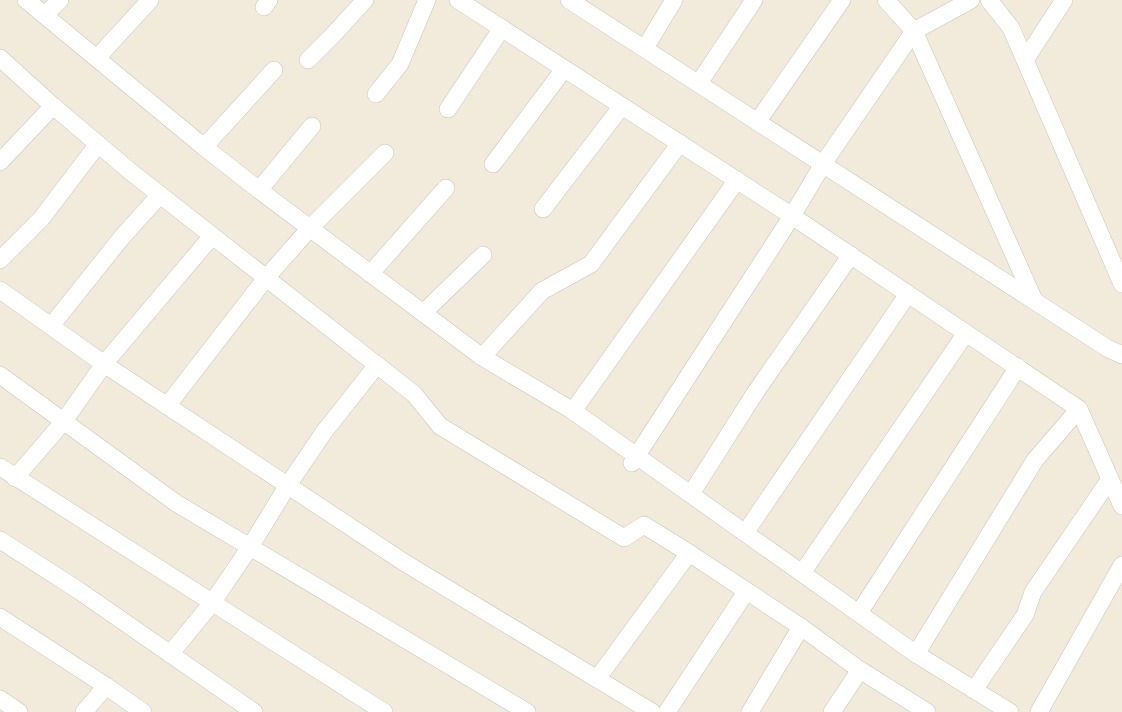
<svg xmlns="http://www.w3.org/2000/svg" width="1122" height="712" viewBox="0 0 1122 712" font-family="Cabin,sans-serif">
<rect width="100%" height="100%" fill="#f2ebdb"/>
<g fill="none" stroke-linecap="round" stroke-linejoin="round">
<g stroke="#cbc4b4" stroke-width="18">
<g id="minor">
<polyline points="26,0 204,147 259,190 482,357 573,411 916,654"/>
<polyline points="458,0 792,216 823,164 914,31 886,0"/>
<polyline points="569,0 1107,348 1122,355"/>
<polyline points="971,0 914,31 1034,300"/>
<polyline points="989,0 1011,28 1122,284"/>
<polyline points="264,7 269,0"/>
<polyline points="45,15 60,0"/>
<polyline points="645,48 674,0"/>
<polyline points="0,58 53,106 131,172 414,394 440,426 624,538 644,525 689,553 597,679"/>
<polyline points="97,58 150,0"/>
<polyline points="308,60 333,35 365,0"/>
<polyline points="1025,60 1064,0"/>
<polyline points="699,83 754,0"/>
<polyline points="376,94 400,64 427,0"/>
<polyline points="448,109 502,28"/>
<polyline points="758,121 842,0"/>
<polyline points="204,147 274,70"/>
<polyline points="0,162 53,106"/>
<polyline points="493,164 564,69"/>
<polyline points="259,190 312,126"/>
<polyline points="543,209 622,106"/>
<polyline points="0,260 41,219 98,144"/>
<polyline points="370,274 446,188"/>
<polyline points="0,290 104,364 405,563 652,712"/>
<polyline points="423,313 483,255"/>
<polyline points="51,326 122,237 160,195"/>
<polyline points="482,357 542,291 591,264 680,143"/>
<polyline points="0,375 176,503 527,712"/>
<polyline points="167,406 266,278 310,228 385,153"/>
<polyline points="573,411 737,180"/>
<polyline points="632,463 792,216 1079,409 1122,506"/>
<polyline points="0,467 384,712"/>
<polyline points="15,478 64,421 104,364 212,236"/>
<polyline points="691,494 755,393 851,255"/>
<polyline points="745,533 908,294"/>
<polyline points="0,540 78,590 254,712"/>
<polyline points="689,553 801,627 860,670 927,712"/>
<polyline points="802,573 966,333"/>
<polyline points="859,613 1018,367"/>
<polyline points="0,617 106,686 143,712"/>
<polyline points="170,654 212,603 250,547 288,485 324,432 377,365"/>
<polyline points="974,690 1025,615 1033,592 1110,479"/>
<polyline points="0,699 19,712"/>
<polyline points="84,712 106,686"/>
<polyline points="667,712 746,592"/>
<polyline points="750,712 801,627"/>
<polyline points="832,712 860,670"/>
<polyline points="1010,712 916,654 1035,460 1079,409"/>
<polyline points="1039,712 1122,565"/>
</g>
</g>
<use href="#minor" stroke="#fff" stroke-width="17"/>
</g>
</svg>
